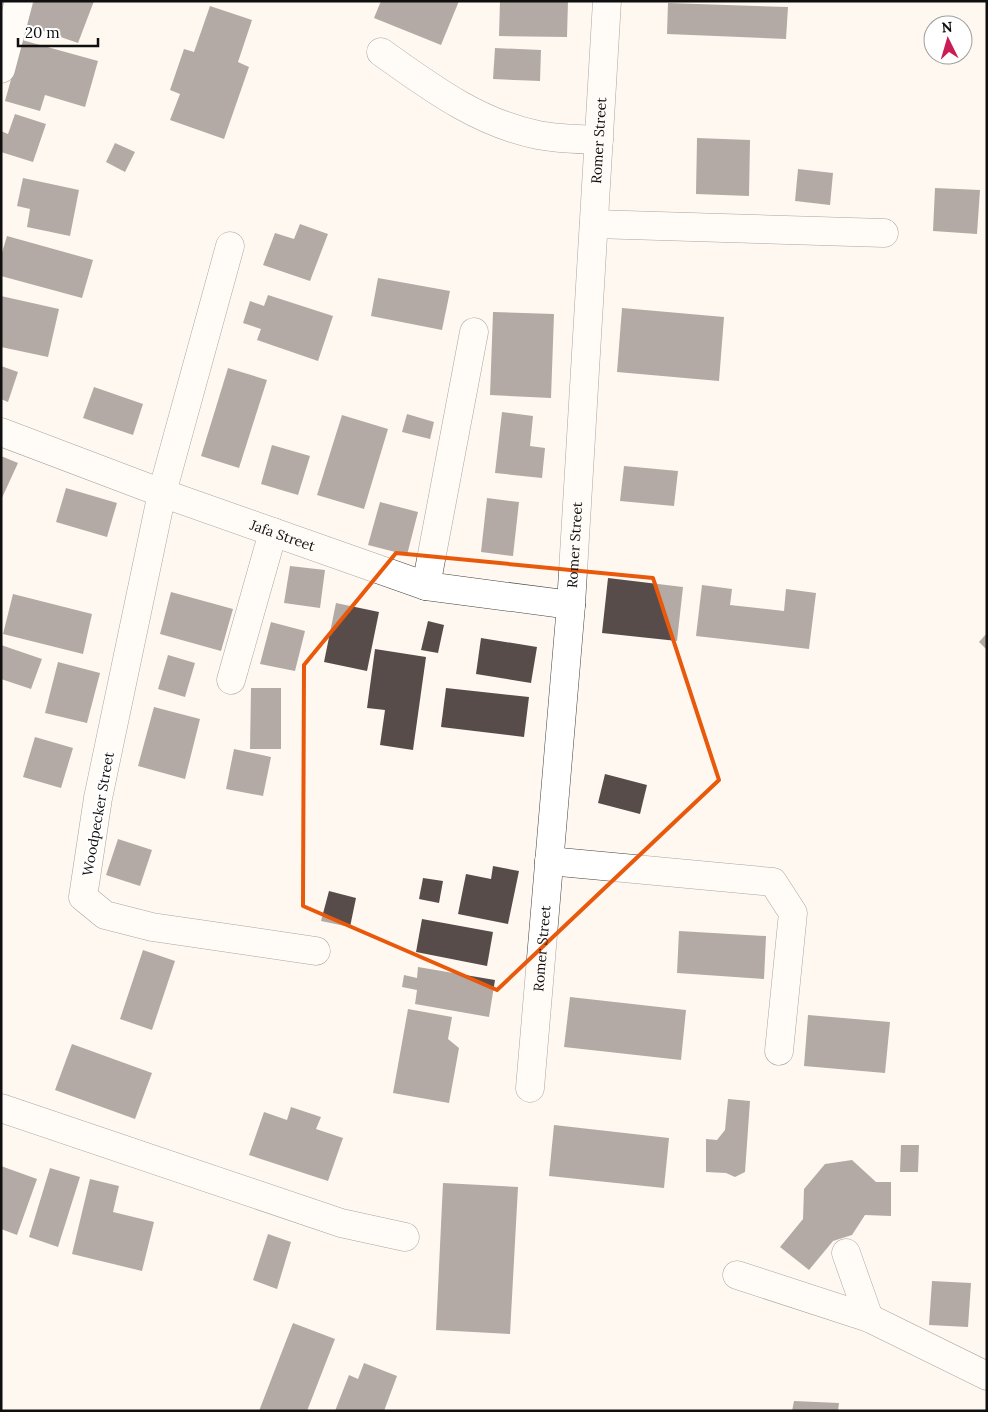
<svg xmlns="http://www.w3.org/2000/svg" width="988" height="1412" viewBox="0 0 988 1412" font-family="Lora,serif">
<rect width="100%" height="100%" fill="#fff8f1"/>
<g fill="#584c4a">
<polygon points="34,1 94,1 78,43 26,25"/>
<polygon points="381,1 459,1 441,45 374,18"/>
<polygon points="500,1 568,1 567,37 499,36"/>
<polygon points="668,3 788,7 786,39 667,34"/>
<polygon points="210,6 252,20 238,62 249,67 224,139 170,120 180,94 170,90 184,49 194,52"/>
<polygon points="22,40 98,61 85,107 45,95 40,111 5,101"/>
<polygon points="495,48 541,50 540,81 493,79"/>
<polygon points="15,114 46,124 33,162 1,152 1,131 8,134"/>
<polygon points="697,138 750,140 749,196 696,194"/>
<polygon points="115,143 135,152 125,172 106,162"/>
<polygon points="798,169 833,173 830,205 795,201"/>
<polygon points="23,178 79,190 70,236 27,227 30,209 17,206"/>
<polygon points="935,188 980,190 977,234 933,231"/>
<polygon points="300,224 328,234 310,281 263,265 275,233 294,239"/>
<polygon points="7,236 93,260 82,298 1,276 1,256"/>
<polygon points="378,278 450,291 442,330 371,316"/>
<polygon points="268,295 333,316 318,361 257,340 261,329 243,323 250,301 264,306"/>
<polygon points="1,296 59,309 48,357 1,347"/>
<polygon points="622,308 724,317 719,381 617,372"/>
<polygon points="493,312 554,314 551,398 490,395"/>
<polygon points="1,366 18,372 8,402 1,399"/>
<polygon points="228,368 267,380 239,468 201,456"/>
<polygon points="94,387 143,404 133,435 83,418"/>
<polygon points="502,412 533,416 530,446 545,448 542,478 495,473"/>
<polygon points="407,414 434,422 430,439 402,432"/>
<polygon points="342,415 388,429 364,509 317,495"/>
<polygon points="272,445 310,456 298,495 261,484"/>
<polygon points="1,456 18,463 1,500"/>
<polygon points="624,466 678,471 674,506 620,501"/>
<polygon points="66,488 117,503 107,537 56,522"/>
<polygon points="487,498 519,502 513,556 481,552"/>
<polygon points="380,502 418,512 407,555 368,545"/>
<polygon points="290,566 325,570 320,608 284,603"/>
<polygon points="608,578 683,587 677,641 602,633"/>
<polygon points="702,585 732,589 730,605 784,611 786,589 816,593 809,649 696,636"/>
<polygon points="171,592 233,609 221,651 160,634"/>
<polygon points="13,594 92,614 83,654 3,634"/>
<polygon points="336,603 379,612 367,671 324,662"/>
<polygon points="428,621 444,625 438,653 421,650"/>
<polygon points="271,622 305,631 295,671 260,664"/>
<polygon points="987,633 987,650 979,642"/>
<polygon points="481,638 537,647 531,683 476,674"/>
<polygon points="1,645 42,659 31,689 1,679"/>
<polygon points="375,649 426,657 413,750 380,745 385,710 367,708"/>
<polygon points="168,655 195,663 185,697 158,689"/>
<polygon points="58,662 100,673 87,723 45,713"/>
<polygon points="251,688 281,688 281,749 250,749"/>
<polygon points="446,688 529,697 524,737 441,727"/>
<polygon points="154,707 200,719 185,779 138,766"/>
<polygon points="35,737 73,748 61,788 23,777"/>
<polygon points="234,749 271,757 263,796 226,789"/>
<polygon points="605,774 647,785 640,814 598,803"/>
<polygon points="118,839 152,850 140,886 106,875"/>
<polygon points="493,866 519,871 508,924 458,914 466,874 491,879"/>
<polygon points="423,878 443,881 439,903 419,899"/>
<polygon points="329,891 356,898 350,927 321,921"/>
<polygon points="422,919 493,932 487,966 416,952"/>
<polygon points="679,931 766,936 764,979 677,973"/>
<polygon points="143,950 175,961 152,1030 120,1019"/>
<polygon points="418,967 495,980 489,1017 415,1004 417,990 402,987 404,975 417,978"/>
<polygon points="570,997 686,1010 681,1060 564,1047"/>
<polygon points="408,1009 452,1017 448,1039 459,1048 449,1103 393,1093"/>
<polygon points="808,1015 890,1022 885,1073 804,1066"/>
<polygon points="72,1044 152,1073 135,1119 55,1090"/>
<polygon points="728,1099 750,1101 745,1172 735,1177 726,1173 706,1172 706,1139 717,1140 725,1130"/>
<polygon points="291,1107 321,1117 316,1129 343,1138 328,1181 249,1155 264,1112 287,1120"/>
<polygon points="554,1125 669,1138 664,1188 549,1176"/>
<polygon points="901,1145 919,1145 918,1172 900,1172"/>
<polygon points="852,1160 876,1182 891,1182 891,1216 865,1215 852,1235 833,1241 809,1270 780,1247 803,1219 804,1189 825,1164"/>
<polygon points="1,1166 37,1179 17,1235 1,1229"/>
<polygon points="50,1168 80,1177 58,1247 29,1237"/>
<polygon points="90,1179 119,1186 113,1212 154,1222 142,1271 72,1254"/>
<polygon points="443,1183 518,1187 510,1334 436,1330"/>
<polygon points="268,1234 291,1242 277,1289 253,1280"/>
<polygon points="932,1281 971,1283 968,1327 929,1325"/>
<polygon points="293,1323 335,1339 307,1411 259,1411"/>
<polygon points="364,1363 397,1376 384,1411 335,1411 349,1375 358,1379"/>
<polygon points="794,1401 839,1403 838,1411 792,1411"/>
</g>
<g fill="none" stroke-linecap="round" stroke-linejoin="round">
<g stroke="#424242" stroke-width="29">
<g id="minor">
<path d="M381 52C430 87 478 123 538 135 558 139 579 139 599 140"/>
<polyline points="1,69 19,1"/>
<polyline points="594,224 884,233"/>
<polyline points="230,246 162,493 98,798 83,897 105,915 152,927 316,951"/>
<path id="s1" d="M1 432 162 493 426 586 571 605"/>
<polyline points="426,586 474,332"/>
<polyline points="231,680 273,532"/>
<polyline points="549,861 773,882 793,913 779,1051"/>
<path id="s2" d="M530 1088 571 605 607 1"/>
<polyline points="1,1108 341,1223 405,1237"/>
<polyline points="846,1253 869,1318"/>
<polyline points="737,1275 869,1318 987,1376"/>
</g>
</g>
<use href="#minor" stroke="#fff" stroke-width="28"/>
</g>
<path d="M0 0H988V1412H0ZM396 553 653 578 719 780 497 990 303 906 304 665Z" fill="#fff8f1" fill-opacity=".55" fill-rule="evenodd"/>
<path fill="none" stroke="#e8590c" stroke-width="4" stroke-linejoin="round" d="M396 553 653 578 719 780 497 990 303 906 304 665Z"/>
<g text-anchor="middle" stroke-width="5" stroke-linejoin="round" paint-order="stroke">
<g font-size="14" fill="#0f0f0f" stroke="#fff">
<text dy="5" stroke="none"><textPath href="#s2" startOffset="950">Romer Street</textPath></text>
<text dy="5" stroke="none"><textPath href="#s1" startOffset="300">Jafa Street</textPath></text>
<text dy="5" stroke="none"><textPath href="#s2" startOffset="545">Romer Street</textPath></text>
<text transform="translate(98 814) rotate(-80)" y="5">Woodpecker Street</text>
<text dy="5" stroke="none"><textPath href="#s2" startOffset="140">Romer Street</textPath></text>
</g>
</g>
<rect width="988" height="1412" fill="none" stroke="#0f0f0f" stroke-width="5"/>
<g transform="translate(948 40) rotate(355)"><circle r="24" fill="#ffffff" stroke="#9f9f9f"/>
<path d="M0-4L9 19L0 12L-9 19Z" fill="#c91d55"/>
<text y="-8" font-size="14" font-weight="bold" text-anchor="middle" fill="#0f0f0f">N</text>
</g>
<path d="M18 38v8h80v-8" fill="none" stroke="#0f0f0f" stroke-width="2.5"/>
<text x="25" y="38" font-size="15" fill="#0f0f0f" stroke="#ffffff" stroke-width="4" paint-order="stroke">20 m</text>
</svg>
